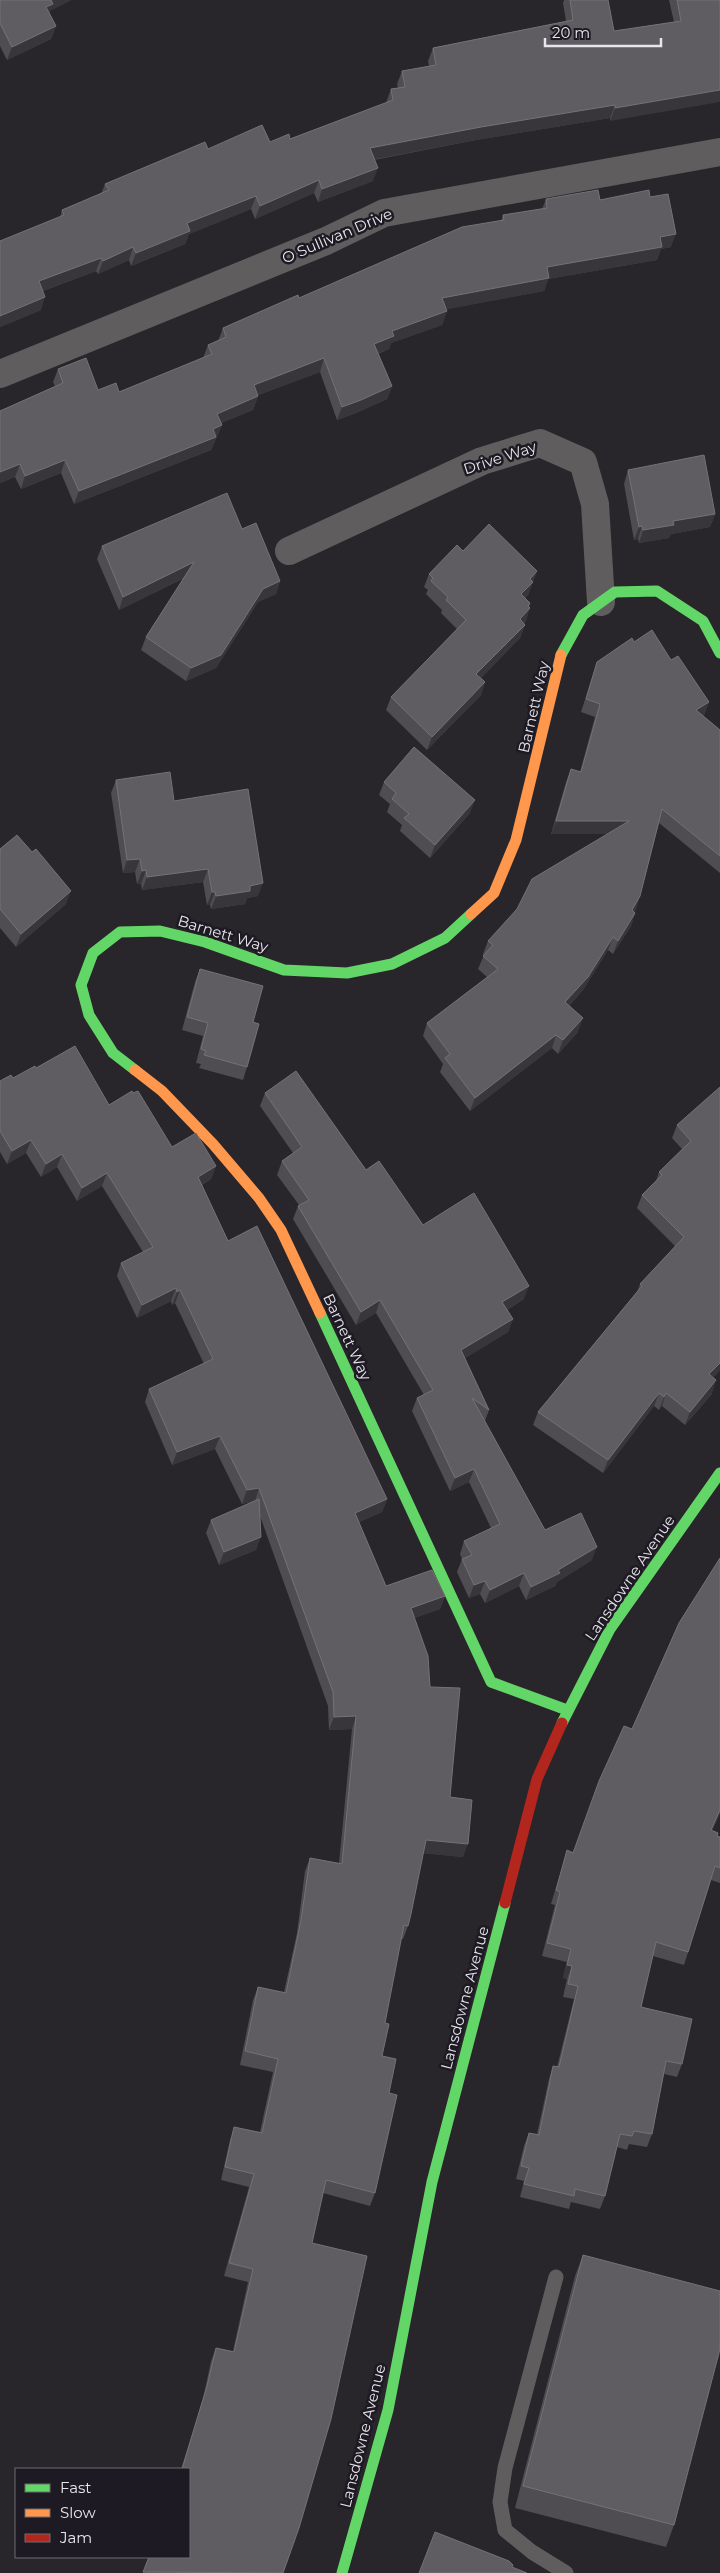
<svg xmlns="http://www.w3.org/2000/svg" width="720" height="2573" viewBox="0 0 720 2573" font-family="Montserrat,sans-serif">
<rect width="100%" height="100%" fill="#28252b"/>
<g fill="none" stroke-linecap="round" stroke-linejoin="round">
<polyline stroke="#5f5d5e" stroke-width="15" points="556,2277 505,2468 500,2502 505,2530 532,2552 566,2573"/>
<g stroke="#5f5d5e" stroke-width="28">
<polyline points="0,374 326,241 384,213 720,152"/>
<polyline points="289,551 482,461 540,443 583,462 595,504 601,602"/>
</g>
<g stroke="#63d668" stroke-width="11">
<polyline points="561,655 583,615 615,592 657,591 703,621 720,653"/>
<polyline points="135,1070 113,1053 89,1015 81,985 93,953 120,932 160,931 205,942 284,970 347,973 392,964 445,938 471,914"/>
<polyline points="320,1313 491,1682 567,1710"/>
<polyline points="562,1723 610,1629 720,1473"/>
<polyline points="342,2573 388,2410 432,2182 505,1903"/>
</g>
<g stroke="#ff974d" stroke-width="11">
<polyline points="471,914 494,893 516,840 561,655"/>
<polyline points="135,1070 162,1091 213,1144 259,1198 281,1230 320,1313"/>
</g>
<polyline stroke="#b3261e" stroke-width="11" points="505,1903 537,1779 562,1723"/>
</g>
<g fill="#4f4c52">
<polygon points="0,0 50,11 49,13 56,26 51,39 7,60 0,46"/>
<polygon points="564,0 608,0 614,31 674,22 669,0 720,0 610,121 610,118 476,140 374,160 373,181 318,202 314,193 255,219 251,209 189,234 185,244 131,266 129,260 98,274 96,271 43,291 41,310 0,327 0,241 60,217 62,210 101,194 105,184 208,149 270,142 290,139 386,103 391,89 398,88 397,84 402,71 429,66 428,61 433,48 566,21 563,3"/>
<polygon points="650,197 671,247 661,249 657,260 548,279 544,291 446,309 447,311 442,325 391,343 389,349 378,354 392,386 387,399 356,413 337,420 320,372 258,395 258,396 253,410 221,423 222,425 211,450 74,504 61,473 21,489 15,477 0,483 0,411 55,386 53,382 58,369 98,390 119,392 203,358 208,345 218,341 223,328 501,221 503,215 542,209 546,199 600,200"/>
<polygon points="628,470 715,514 710,527 671,534 669,538 639,543 638,539 634,540 624,484"/>
<polygon points="242,529 280,581 276,594 258,602 216,668 186,681 141,650 146,637 184,578 119,610 97,559 102,546"/>
<polygon points="463,551 537,571 528,595 525,598 530,603 526,621 524,623 525,625 520,638 481,678 485,682 481,695 427,750 386,710 391,697 457,629 441,613 442,610 426,594 428,590 424,587 429,574"/>
<polygon points="634,642 671,660 709,702 704,715 703,716 720,730 720,873 659,823 640,896 634,912 635,913 631,926 613,954 608,950 583,990 569,1006 578,1032 558,1054 552,1048 470,1111 440,1072 443,1064 423,1036 427,1023 487,977 478,969 484,955 483,954 488,941 607,834 551,834 566,782 571,769 580,772 595,717 581,712 597,662"/>
<polygon points="116,780 174,801 258,896 247,898 245,904 211,909 210,905 207,905 203,882 142,890 141,884 137,884 135,872 123,873 111,793"/>
<polygon points="384,782 470,813 430,858 400,831 402,825 387,812 390,804 379,795"/>
<polygon points="0,849 66,904 16,947 0,928"/>
<polygon points="200,969 253,1022 247,1067 243,1080 199,1068 201,1064 196,1063 203,1036 182,1030 195,982"/>
<polygon points="36,1068 109,1105 172,1147 216,1166 211,1179 202,1185 228,1241 387,1499 382,1512 359,1522 386,1586 445,1596 440,1609 414,1618 430,1687 450,1797 463,1857 423,1853 408,1926 403,1939 401,1939 385,2023 382,2056 389,2093 375,2193 370,2206 323,2193 312,2243 283,2573 143,2573 149,2557 189,2469 181,2469 203,2399 211,2361 216,2348 233,2351 248,2282 224,2276 249,2187 221,2180 230,2140 234,2127 260,2132 273,2072 240,2065 253,2000 258,1987 284,1992 297,1933 305,1871 310,1858 339,1863 352,1729 329,1730 328,1706 260,1516 256,1550 219,1565 206,1533 211,1520 255,1501 242,1504 215,1449 172,1465 145,1402 149,1389 204,1364 175,1303 172,1305 171,1301 137,1318 117,1276 121,1263 143,1252 102,1186 77,1201 57,1167 41,1177 26,1153 7,1164 0,1152 0,1081 13,1078"/>
<polygon points="720,1087 713,1378 712,1394 685,1425 662,1406 659,1410 654,1406 603,1473 533,1425 538,1412 637,1292 640,1284 675,1246 637,1208 642,1195 656,1181 659,1172 682,1149 672,1138 677,1125"/>
<polygon points="265,1093 366,1170 423,1225 524,1299 507,1310 513,1319 508,1332 465,1358 489,1410 485,1421 545,1530 592,1560 557,1582 555,1586 526,1600 519,1586 485,1603 480,1594 469,1598 457,1572 462,1559 460,1554 464,1541 491,1528 469,1482 450,1491 412,1411 417,1398 424,1395 376,1313 356,1325 293,1219 298,1206 299,1205 277,1175 282,1161 293,1153 260,1106"/>
<polygon points="720,1558 720,1813 712,1831 717,1836 720,1837 720,1883 711,1880 684,1965 653,1956 641,2007 682,2064 677,2077 664,2074 652,2134 647,2147 629,2144 627,2150 617,2147 605,2196 600,2209 571,2202 569,2209 520,2197 524,2181 516,2179 524,2146 529,2133 537,2134 549,2079 553,2066 557,2067 574,1999 563,1997 567,1979 563,1978 567,1962 542,1956 555,1905 551,1904 563,1864 567,1850 573,1852 632,1729"/>
<polygon points="583,2255 674,2525 666,2547 515,2508 575,2276"/>
</g>
<g fill="#38363b">
<polygon points="51,0 72,0 50,11 48,17 46,7"/>
<polygon points="56,26 51,39 7,60 12,47"/>
<polygon points="720,90 720,102 610,121 615,108"/>
<polygon points="615,105 610,118 476,140 365,161 370,148 481,127"/>
<polygon points="378,168 373,181 318,202 322,189"/>
<polygon points="319,180 314,193 255,219 260,206"/>
<polygon points="256,196 251,209 189,234 185,244 131,266 136,253 187,223"/>
<polygon points="676,234 671,247 661,249 657,260 548,279 544,291 438,311 442,298 547,267 660,237"/>
<polygon points="133,247 129,260 98,274 103,261"/>
<polygon points="101,258 96,271 34,294 39,281"/>
<polygon points="45,297 41,310 0,327 0,316"/>
<polygon points="447,311 442,325 391,343 389,349 369,357 374,344 392,331"/>
<polygon points="324,358 320,372 249,399 254,385"/>
<polygon points="392,386 387,399 356,413 337,420 342,407"/>
<polygon points="258,396 253,410 212,427 217,414"/>
<polygon points="222,425 211,450 74,504 79,491"/>
<polygon points="65,460 61,473 21,489 25,476"/>
<polygon points="20,464 15,477 0,483 0,472"/>
<polygon points="715,514 710,527 671,534 669,538 639,543 643,530 673,521"/>
<polygon points="642,526 638,539 634,540 639,527"/>
<polygon points="194,562 189,575 119,610 123,597"/>
<polygon points="537,571 528,595 516,607 521,594 530,579"/>
<polygon points="280,581 276,594 258,602 216,668 186,681 191,668 263,589"/>
<polygon points="530,603 526,612 530,608 526,621 515,632 520,619"/>
<polygon points="525,625 520,638 472,687 476,674"/>
<polygon points="485,682 481,695 427,750 432,737"/>
<polygon points="709,702 704,715 691,723 696,710"/>
<polygon points="475,800 470,813 430,858 435,845"/>
<polygon points="556,821 629,821 624,834 551,834"/>
<polygon points="140,859 135,872 123,873 127,860"/>
<polygon points="208,869 203,882 142,890 147,877"/>
<polygon points="146,870 141,884 137,884 142,871"/>
<polygon points="263,883 258,896 247,898 245,904 211,909 216,896 250,886"/>
<polygon points="71,891 66,904 16,947 21,934"/>
<polygon points="212,892 215,892 210,905 207,905"/>
<polygon points="640,896 636,910 627,923 632,910"/>
<polygon points="635,913 631,926 613,954 618,941"/>
<polygon points="613,937 608,950 583,990 560,1016 565,1002"/>
<polygon points="583,1018 578,1032 558,1054 563,1040"/>
<polygon points="556,1035 552,1048 470,1111 475,1098"/>
<polygon points="31,1140 26,1153 7,1164 12,1151"/>
<polygon points="62,1154 57,1167 41,1177 46,1164"/>
<polygon points="216,1166 211,1179 193,1190 198,1177"/>
<polygon points="107,1173 102,1186 77,1201 82,1188"/>
<polygon points="529,1286 524,1299 498,1315 502,1302"/>
<polygon points="176,1288 171,1301 137,1318 142,1305"/>
<polygon points="180,1290 175,1303 172,1305 177,1292"/>
<polygon points="380,1300 376,1313 356,1325 361,1312"/>
<polygon points="513,1319 508,1332 456,1364 461,1350"/>
<polygon points="720,1363 720,1371 704,1387 709,1374"/>
<polygon points="716,1380 712,1394 685,1425 690,1412"/>
<polygon points="659,1393 654,1406 603,1473 608,1460"/>
<polygon points="666,1393 662,1406 659,1410 664,1397"/>
<polygon points="220,1436 215,1449 172,1465 177,1452"/>
<polygon points="474,1469 469,1482 450,1491 455,1478"/>
<polygon points="259,1488 255,1501 242,1504 247,1490"/>
<polygon points="387,1499 382,1512 350,1526 355,1513"/>
<polygon points="261,1537 256,1550 219,1565 224,1552"/>
<polygon points="597,1547 592,1560 557,1582 555,1586 526,1600 531,1587"/>
<polygon points="524,1573 519,1586 485,1603 490,1590"/>
<polygon points="485,1581 480,1594 469,1598 474,1585"/>
<polygon points="445,1596 440,1609 406,1621 411,1608"/>
<polygon points="356,1716 352,1729 329,1730 334,1717"/>
<polygon points="720,1810 720,1813 706,1844 711,1830"/>
<polygon points="426,1840 468,1844 463,1857 421,1853"/>
<polygon points="567,1965 572,1966 567,1979 563,1978"/>
</g>
<g fill="#5f5d62" stroke="#747278">
<polygon points="0,0 51,0 53,4 46,7 56,26 12,47 0,23"/>
<polygon points="570,0 608,0 614,31 681,21 677,0 720,0 720,90 615,108 615,105 481,127 370,148 378,168 322,189 319,180 260,206 256,196 187,223 190,231 136,253 133,247 103,261 101,258 39,281 45,297 0,316 0,241 64,215 62,210 109,190 105,184 205,142 208,149 262,125 270,142 289,134 290,139 393,100 391,89 405,87 402,71 436,65 433,48 573,20"/>
<polygon points="598,190 600,200 649,190 650,197 668,194 676,234 660,237 662,247 547,267 549,278 442,298 447,311 392,331 394,336 374,344 392,386 361,400 342,407 324,358 254,385 258,396 217,414 222,425 213,429 216,437 79,491 65,460 25,476 20,464 0,472 0,411 63,383 58,369 86,358 98,390 116,383 119,392 212,354 208,345 226,337 223,328 298,295 299,298 462,227 504,220 503,215 547,208 546,199"/>
<polygon points="704,455 715,514 673,521 674,525 643,530 642,526 639,527 628,470"/>
<polygon points="227,493 242,529 256,523 280,581 263,589 221,655 191,668 146,637 194,562 123,597 102,546"/>
<polygon points="489,524 537,571 530,579 533,582 521,594 530,603 528,606 530,608 520,619 525,625 476,674 485,682 432,737 391,697 466,620 446,600 448,597 431,581 433,578 429,574 457,545 463,551"/>
<polygon points="652,630 671,660 678,656 709,702 696,710 720,730 720,856 662,809 640,896 632,910 635,913 618,941 613,937 588,977 565,1002 583,1018 563,1040 556,1035 475,1098 445,1058 450,1054 427,1023 498,969 483,956 493,945 488,941 517,909 532,879 629,821 556,821 571,769 581,772 600,704 586,699 597,662 632,638 634,642"/>
<polygon points="414,747 475,800 435,845 404,818 409,814 392,799 396,793 384,782"/>
<polygon points="170,772 174,801 248,789 263,883 250,886 250,891 216,896 215,892 212,892 208,869 147,877 146,870 142,871 140,859 127,860 116,780"/>
<polygon points="17,835 32,852 36,849 71,891 21,934 0,909 0,849"/>
<polygon points="200,969 263,986 253,1022 259,1024 247,1067 204,1055 206,1051 201,1049 208,1023 187,1017"/>
<polygon points="75,1046 109,1105 132,1091 133,1093 138,1091 172,1147 196,1133 216,1166 198,1177 228,1241 257,1226 387,1499 355,1513 386,1586 432,1570 445,1596 411,1608 428,1656 430,1687 460,1688 450,1797 472,1800 468,1844 426,1840 411,1914 408,1926 404,1925 385,2023 389,2024 382,2056 396,2059 389,2093 397,2095 375,2193 326,2180 312,2243 367,2256 331,2419 299,2528 283,2573 143,2572 149,2557 189,2557 189,2469 182,2469 207,2386 216,2348 234,2352 253,2269 229,2263 254,2174 225,2167 234,2127 262,2133 278,2059 245,2051 258,1987 286,1993 301,1920 310,1858 342,1864 356,1716 334,1717 333,1692 259,1488 247,1490 220,1436 177,1452 149,1389 213,1359 180,1290 177,1292 176,1288 142,1305 121,1263 153,1247 107,1173 82,1188 62,1154 46,1164 31,1140 12,1151 0,1131 0,1081 11,1075 13,1078 35,1066 36,1068"/>
<polygon points="296,1071 366,1170 379,1161 423,1225 474,1193 529,1286 502,1302 513,1319 461,1350 489,1410 472,1398 545,1530 581,1513 597,1547 558,1570 560,1573 531,1587 524,1573 490,1590 485,1581 474,1585 462,1559 472,1555 464,1541 500,1524 474,1469 455,1478 417,1398 433,1390 380,1300 361,1312 298,1206 309,1200 282,1161 302,1147 265,1093"/>
<polygon points="720,1087 720,1363 709,1374 716,1380 690,1412 666,1393 664,1397 659,1393 608,1460 538,1412 642,1286 640,1284 684,1237 642,1195 662,1175 659,1172 691,1141 677,1125"/>
<polygon points="259,1499 261,1537 224,1552 211,1520"/>
<polygon points="720,1558 720,1810 711,1830 718,1833 717,1836 720,1837 720,1868 715,1866 688,1952 656,1942 641,2007 692,2019 682,2064 666,2061 652,2134 634,2131 632,2136 620,2134 605,2196 575,2189 574,2196 524,2184 529,2168 521,2166 529,2133 539,2135 553,2066 559,2067 578,1986 568,1984 572,1966 567,1965 571,1949 547,1943 560,1892 556,1890 567,1850 573,1853 599,1781 624,1726 632,1729 679,1623"/>
<polygon points="583,2255 720,2291 720,2349 674,2525 523,2486"/>
<polygon points="435,2532 509,2561 513,2565 512,2567 527,2573 419,2573"/>
</g>
<g text-anchor="middle" stroke-width="5" stroke-linejoin="round" paint-order="stroke">
<g font-size="15" fill="#e8e5ec" stroke="#1e1a23">
<text transform="translate(337 236) rotate(-23)" y="5">O Sullivan Drive</text>
<text transform="translate(500 458) rotate(-18)" y="5">Drive Way</text>
<text transform="translate(534 707) rotate(-77)" y="5">Barnett Way</text>
<text transform="translate(223 934) rotate(17)" y="5">Barnett Way</text>
<text transform="translate(347 1337) rotate(65)" y="5">Barnett Way</text>
<text transform="translate(630 1578) rotate(-56)" y="5">Lansdowne Avenue</text>
<text transform="translate(465 1998) rotate(-75)" y="5">Lansdowne Avenue</text>
<text transform="translate(363 2436) rotate(-76)" y="5">Lansdowne Avenue</text>
</g>
</g>
<rect x="15" y="2468" width="175" height="90" fill="#1e1a23" stroke="#6f6b73"/>
<rect x="25" y="2484" width="25" height="8" fill="#63d668" stroke="#6f6b73"/>
<text x="60" y="2493" font-size="15" fill="#e8e5ec">Fast</text>
<rect x="25" y="2509" width="25" height="8" fill="#ff974d" stroke="#6f6b73"/>
<text x="60" y="2518" font-size="15" fill="#e8e5ec">Slow</text>
<rect x="25" y="2534" width="25" height="8" fill="#b3261e" stroke="#6f6b73"/>
<text x="60" y="2543" font-size="15" fill="#e8e5ec">Jam</text>
<path d="M545 38v8h116v-8" fill="none" stroke="#e8e5ec" stroke-width="2.5"/>
<text x="552" y="38" font-size="15" fill="#e8e5ec" stroke="#1e1a23" stroke-width="4" paint-order="stroke">20 m</text>
</svg>
